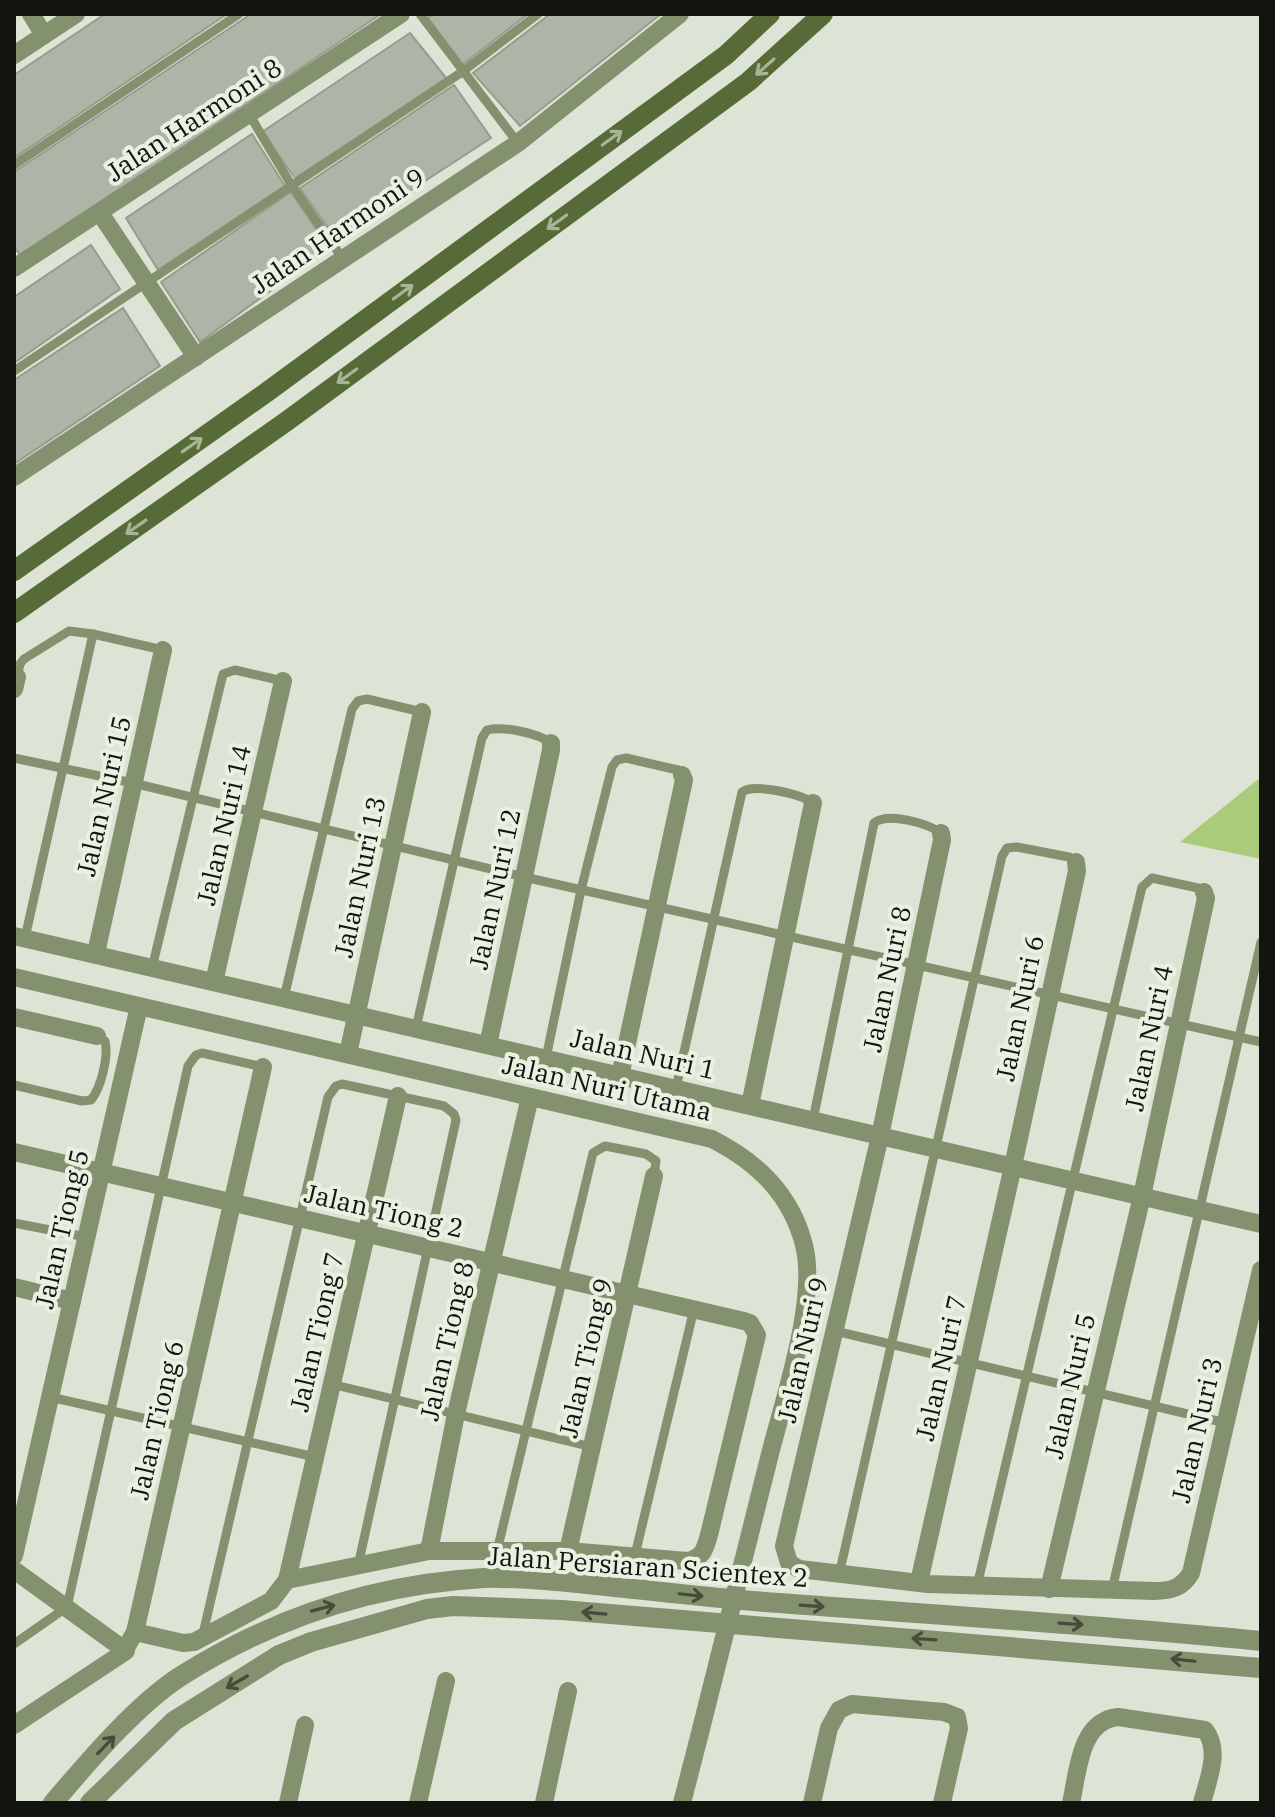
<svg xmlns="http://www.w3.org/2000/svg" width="1275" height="1817" viewBox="0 0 1275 1817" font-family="'IBM Plex Serif',serif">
<rect width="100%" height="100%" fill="#dde3d5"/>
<polygon fill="#abcb7b" points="1261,777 1261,859 1180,842"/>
<g fill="#aeb5a7" stroke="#969c8e" stroke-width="2">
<polygon points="105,14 227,14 14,158 14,75"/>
<polygon points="251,14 381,14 21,256 14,247 14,172"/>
<polygon points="433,14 528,14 462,65 428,18"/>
<polygon points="550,14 661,14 520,126 473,73"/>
<polygon points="410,33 447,79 295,178 262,132"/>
<polygon points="454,85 491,138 336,239 300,188"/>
<polygon points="252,134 285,186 158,270 126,218"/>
<polygon points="291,192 329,248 200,342 161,282"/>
<polygon points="91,245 120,289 14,363 14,297"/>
<polygon points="123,308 160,366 14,464 14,380"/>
</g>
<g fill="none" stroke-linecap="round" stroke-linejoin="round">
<g stroke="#83916f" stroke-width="9">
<polyline points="420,14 518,143"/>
<polyline points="249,114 292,186 343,259"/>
<polyline points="14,165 239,14"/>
<polyline points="14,371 462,72 538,14"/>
<polyline points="93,634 163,650"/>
<polyline points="17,677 20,664 24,659 69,631 93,634 25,938"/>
<polyline points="14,758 133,783 524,877 1261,1042"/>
<polyline points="152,968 223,674 235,670 283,681"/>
<polyline points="284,998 352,709 358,701 367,699 422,712"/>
<path d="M416 1028 482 738 487 730C503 726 538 733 551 743"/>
<polyline points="546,1058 581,890 612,767 617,760 626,758 678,770 682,775"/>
<path d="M14 1085 82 1101 91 1100C101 1088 109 1056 105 1041L97 1036"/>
<path d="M676 1088 742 792C754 783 801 794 813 803"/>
<path d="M813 1120 874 823C888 812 927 823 941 833"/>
<polyline points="14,1223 86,1237"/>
<polyline points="835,1331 1226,1423"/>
<polyline points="331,1384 592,1447"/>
<polyline points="50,1397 315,1457"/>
<polyline points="497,1551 593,1153 605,1146 646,1154 656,1161 654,1176"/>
<polyline points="635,1555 694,1309"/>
<polyline points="839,1575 1002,856 1007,848 1017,847 1069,857 1076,862"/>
<polyline points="977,1586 1142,887 1152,878 1198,888 1204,892"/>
<polyline points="1112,1590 1261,942"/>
<polyline points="202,1638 328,1097 336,1086 342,1084 444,1106 454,1114 456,1120 358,1566"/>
<polyline points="14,1644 67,1607 188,1066 196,1055 202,1053 263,1067"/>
</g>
<g stroke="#83916f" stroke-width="18">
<polyline points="31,14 44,35"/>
<polyline points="14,55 76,14"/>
<polyline points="100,213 196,357"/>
<polyline points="14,268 401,14"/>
<polyline points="14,477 518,143 680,14"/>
<polyline points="14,689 17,677"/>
<path d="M941 833 942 840 880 1136 784 1546 789 1563 799 1569 928 1584 1154 1591C1171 1591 1182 1588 1191 1573L1261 1270"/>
<polyline points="14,936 1261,1224"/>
<polyline points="96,953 163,650"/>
<path d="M14 977 712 1139C757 1162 791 1194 804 1245 818 1300 784 1398 770 1454 741 1571 712 1687 682 1803"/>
<polyline points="214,982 283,681"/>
<polyline points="14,1017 97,1036"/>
<polyline points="488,1045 551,750 551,743"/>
<polyline points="348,1054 422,712"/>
<polyline points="620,1076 684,780 682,775"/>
<polyline points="750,1105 813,803"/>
<path d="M14 1152 744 1321 750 1323 757 1335 710 1531C706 1545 705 1558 687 1561L568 1551H429L287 1580 271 1601 194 1642 183 1643 135 1632"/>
<polyline points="14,1287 72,1301"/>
<polyline points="429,1551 456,1414 530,1097"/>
<polyline points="568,1551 654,1176"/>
<polyline points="14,1556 139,1006"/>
<polyline points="14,1570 126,1651"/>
<polyline points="287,1580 398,1096"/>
<polyline points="919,1582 1013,1166 1077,871 1076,862"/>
<polyline points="1049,1589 1142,1196 1206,898 1204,892"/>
<polyline points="14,1725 123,1653 135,1632 263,1067"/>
<polyline points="288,1803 305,1725"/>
<polyline points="418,1803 446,1681"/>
<polyline points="544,1803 568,1691"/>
<polyline points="812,1803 829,1728 839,1710 852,1704 944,1712 957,1717 959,1728 942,1803"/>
<path d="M1071 1803C1078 1773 1079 1721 1118 1717L1205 1730C1221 1751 1208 1779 1202 1803"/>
</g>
<g stroke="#83916f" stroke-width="20">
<path d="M53 1803C88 1762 136 1705 181 1676 273 1618 375 1584 484 1578 524 1577 566 1582 606 1586 664 1592 721 1599 779 1603 940 1615 1101 1625 1261 1641"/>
<polyline points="90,1803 174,1721 279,1655 311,1642 427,1609 453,1606 562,1610 1261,1668"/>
</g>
<g stroke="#576b38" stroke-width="20">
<polyline points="14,571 267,392 726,55 770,14"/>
<polyline points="14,613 287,421 748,82 823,14"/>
</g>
</g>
<defs><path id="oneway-shaft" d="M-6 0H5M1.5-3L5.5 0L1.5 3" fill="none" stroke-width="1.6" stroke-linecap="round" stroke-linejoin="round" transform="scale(2)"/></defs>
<g stroke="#a8b496">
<use href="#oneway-shaft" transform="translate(765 67) rotate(138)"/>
<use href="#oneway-shaft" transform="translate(612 138) rotate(-36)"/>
<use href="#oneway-shaft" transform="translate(557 222) rotate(144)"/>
<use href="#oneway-shaft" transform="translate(403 292) rotate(-36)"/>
<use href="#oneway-shaft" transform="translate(347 376) rotate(144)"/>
<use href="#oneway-shaft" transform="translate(192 445) rotate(-35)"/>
<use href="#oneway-shaft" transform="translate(136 527) rotate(145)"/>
</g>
<g stroke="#454c3a">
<use href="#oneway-shaft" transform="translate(691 1595) rotate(6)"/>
<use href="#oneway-shaft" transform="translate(812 1606) rotate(4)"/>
<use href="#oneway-shaft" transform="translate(323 1608) rotate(-15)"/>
<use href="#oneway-shaft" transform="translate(594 1613) rotate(-175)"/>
<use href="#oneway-shaft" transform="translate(1071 1624) rotate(4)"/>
<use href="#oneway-shaft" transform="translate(924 1639) rotate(-176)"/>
<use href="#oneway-shaft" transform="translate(1183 1660) rotate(-174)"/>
<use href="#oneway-shaft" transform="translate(237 1682) rotate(150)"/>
<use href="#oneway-shaft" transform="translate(106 1745) rotate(-46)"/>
</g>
<g text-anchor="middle" stroke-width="8" stroke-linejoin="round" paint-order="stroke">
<g font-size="26" fill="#12140f" stroke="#eaf0e2">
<text transform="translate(194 120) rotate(-33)" y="9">Jalan Harmoni 8</text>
<text transform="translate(338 231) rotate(-34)" y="9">Jalan Harmoni 9</text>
<text transform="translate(104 796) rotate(-77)" y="9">Jalan Nuri 15</text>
<text transform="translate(224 825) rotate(-77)" y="9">Jalan Nuri 14</text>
<text transform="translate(360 877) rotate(-78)" y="9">Jalan Nuri 13</text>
<text transform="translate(495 889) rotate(-78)" y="9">Jalan Nuri 12</text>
<text transform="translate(887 979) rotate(-78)" y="9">Jalan Nuri 8</text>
<text transform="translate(1020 1008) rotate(-78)" y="9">Jalan Nuri 6</text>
<text transform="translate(1149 1038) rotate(-78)" y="9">Jalan Nuri 4</text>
<text transform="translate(643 1054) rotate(13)" y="9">Jalan Nuri 1</text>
<text transform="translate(607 1088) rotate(13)" y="9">Jalan Nuri Utama</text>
<text transform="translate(384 1211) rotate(13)" y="9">Jalan Tiong 2</text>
<text transform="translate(62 1229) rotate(-77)" y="9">Jalan Tiong 5</text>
<text transform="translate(317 1332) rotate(-77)" y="9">Jalan Tiong 7</text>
<text transform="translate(447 1341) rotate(-77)" y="9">Jalan Tiong 8</text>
<text transform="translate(803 1350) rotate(-77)" y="9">Jalan Nuri 9</text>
<text transform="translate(586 1358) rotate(-77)" y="9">Jalan Tiong 9</text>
<text transform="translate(941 1368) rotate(-77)" y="9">Jalan Nuri 7</text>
<text transform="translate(1070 1386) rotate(-77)" y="9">Jalan Nuri 5</text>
<text transform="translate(157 1420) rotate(-77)" y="9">Jalan Tiong 6</text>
<text transform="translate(1197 1430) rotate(-77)" y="9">Jalan Nuri 3</text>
<text transform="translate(648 1567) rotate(4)" y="9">Jalan Persiaran Scientex 2</text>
</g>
</g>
<rect width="1275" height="1817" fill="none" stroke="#12140f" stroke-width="32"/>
</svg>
